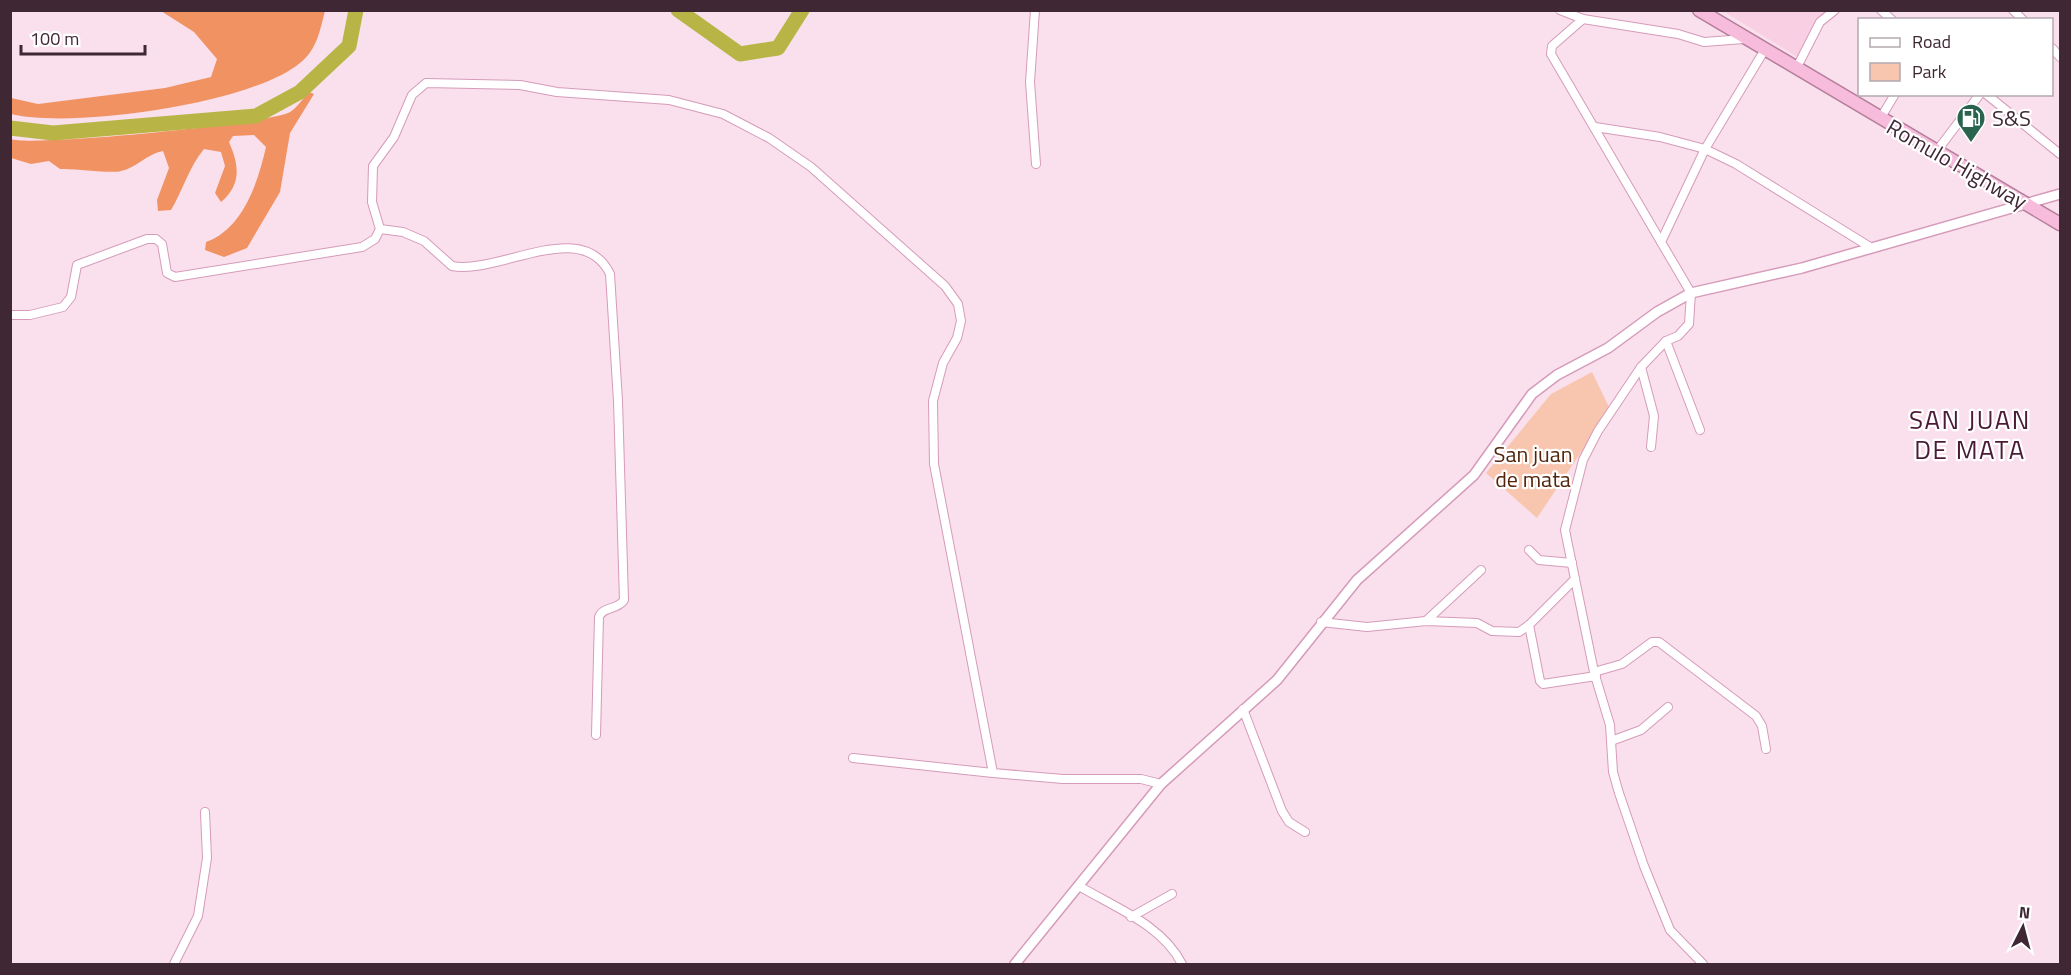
<svg xmlns="http://www.w3.org/2000/svg" width="2071" height="975" viewBox="0 0 2071 975" font-family="'Titillium Web',sans-serif">
<rect width="100%" height="100%" fill="#f9e0ec"/>
<polygon fill="#f9cfe4" points="1723,11 1826,11 1799,58"/>
<polygon fill="#f8c6af" points="1592,372 1610,409 1537,518 1486,473 1551,394"/>
<g fill="#f19263">
<path d="M161 11H325C320 30 317 50 300 63 251 104 72 129 11 114V98L38 104 165 88 211 77 217 59 194 32Z"/>
<path d="M309 92 314 94 290 133 280 192 247 248 224 257 205 250 206 242C243 229 258 182 266 147L254 135 233 136 229 142C239 165 242 184 221 202L215 193 225 166 221 152 204 149C189 167 183 190 171 210L158 211 157 200 169 168 163 151C147 154 136 168 121 171 111 174 75 168 60 169L49 161 31 164 11 158V139C30 147 270 124 290 112 297 108 303 98 309 92Z"/>
</g>
<g fill="none" stroke-linecap="round" stroke-linejoin="round">
<g stroke="#b9b446" stroke-width="15">
<polyline points="678,10 740,54 778,48 802,10"/>
<polyline points="10,128 53,133 256,116 300,92 349,46 356,10"/>
</g>
<g stroke="#d69bba" stroke-width="10">
<g id="minor">
<polyline points="1035,10 1030,82 1036,164"/>
<polyline points="1560,10 1583,19 1678,34 1704,42 1744,39"/>
<polyline points="1881,10 1892,20"/>
<polyline points="2013,10 2023,20"/>
<polyline points="1583,19 1552,46 1551,54 1661,242"/>
<polyline points="2052,48 2060,57"/>
<polyline points="1796,69 1820,22 1835,10"/>
<polyline points="1986,94 2060,154"/>
<polyline points="1880,119 1895,94"/>
<polyline points="1595,127 1660,137 1705,149 1736,164 1870,247"/>
<polyline points="1936,152 1980,94"/>
<path d="M380 229 403 232 424 241 452 266C499 275 582 216 610 274L618 401 624 600C618 610 603 606 599 617L596 735"/>
<polyline points="10,315 30,315 63,307 71,297 77,265 147,239 156,239 162,244 167,273 175,277 362,247 375,239 380,229 372,202 373,166 394,137 412,95 426,83 520,85 557,92 669,100 723,114 769,138 811,167 945,286 958,304 961,321 957,338 943,363 933,401 934,464 993,773 1063,779 1141,779 1161,784"/>
<polyline points="1666,341 1700,430"/>
<polyline points="1641,367 1654,416 1651,447"/>
<polyline points="1529,550 1539,560 1572,563"/>
<polyline points="1426,621 1481,570"/>
<polyline points="1321,622 1367,627 1426,621 1477,623 1492,631 1519,632 1529,625 1575,579"/>
<polyline points="1529,625 1540,681 1543,684 1596,676"/>
<polyline points="1594,672 1622,664 1652,642 1659,642 1756,716 1762,726 1766,749"/>
<polyline points="1243,709 1282,811 1289,822 1305,832"/>
<polyline points="1611,741 1641,730 1668,707"/>
<polyline points="853,758 993,773"/>
<path d="M1079 886C1116 908 1162 925 1182 964"/>
<polyline points="1131,917 1172,894"/>
<polyline points="174,964 198,916 207,858 205,812"/>
<polyline points="1703,964 1670,930 1644,866 1619,793 1613,772 1610,725 1594,672 1565,530 1583,460 1598,431 1641,367 1666,341 1678,336 1689,324 1691,293 1661,242 1705,149 1764,51"/>
</g>
</g>
<g stroke="#d69bba" stroke-width="12">
<polyline id="tertiary" points="1015,964 1161,784 1277,680 1357,580 1474,475 1532,394 1557,375 1608,348 1657,312 1691,293 1802,268 2060,194"/>
</g>
<g stroke="#b57e9b" stroke-width="15">
<polyline id="trunk" points="1699,10 2060,224"/>
</g>
<use href="#minor" stroke="#fff" stroke-width="8"/>
<use href="#tertiary" stroke="#fff" stroke-width="9"/>
<use href="#trunk" stroke="#f7bcdc" stroke-width="12"/>
</g>
<defs>
<g id="fuel-pin" transform="scale(1.5)"><path d="M0 17L-7.5 6A9.5 9.5 0 1 1 7.5 6Z" fill="#29644f" stroke="#fff"/><path d="M-5.5-6h7V0h2V4h1.3V-2.5L3-4.5l.8-.8L6-3V5H2.5V1h-1V6h-7ZM-4.2-4.7v3.2H.2V-4.7Z" fill="#fff"/></g>
</defs>
<g fill-rule="evenodd">
<use href="#fuel-pin" x="1971" y="118"/>
</g>
<g text-anchor="middle" stroke-width="4.5" stroke-linejoin="round" paint-order="stroke">
<g font-size="22" fill="#3f2834" stroke="#fff" text-anchor="start">
<text x="1992" y="126">S&amp;S</text>
</g>
<g font-size="22" fill="#3f2834" stroke="#fff">
<text transform="translate(1957 164) rotate(30)" y="8">Romulo Highway</text>
</g>
<g font-size="22" fill="#52240b" stroke="#fff">
<text x="1533" y="462">San juan<tspan x="1533" dy="25">de mata</tspan></text>
</g>
<g font-size="26" letter-spacing="1.5" fill="#4b1b38" stroke="#fff">
<text x="1970" y="429">SAN JUAN<tspan x="1970" dy="30">DE MATA</tspan></text>
</g>
</g>
<rect width="2071" height="975" fill="none" stroke="#3f2834" stroke-width="24"/>
<rect x="1858" y="18" width="195" height="78" fill="#ffffff" stroke="#b2a9ae" stroke-width="1.5"/>
<rect x="1870" y="38" width="30" height="9" fill="#ffffff" stroke="#b2a9ae" stroke-width="1.5"/>
<text x="1912" y="48" font-size="18" fill="#3f2834">Road</text>
<rect x="1870" y="63" width="30" height="18" fill="#f8c6af" stroke="#b2a9ae" stroke-width="1.5"/>
<text x="1912" y="78" font-size="18" fill="#3f2834">Park</text>
<g transform="translate(2023 927) rotate(6)" stroke="#ffffff" stroke-width="4.5" paint-order="stroke">
<path d="M0-4.5L10 22L0 15L-10 22Z" fill="#3f2834"/>
<text y="-9" font-size="16" font-weight="bold" text-anchor="middle" fill="#3f2834">N</text>
</g>
<path d="M21 45v9h124v-9" fill="none" stroke="#3f2834" stroke-width="3"/>
<text x="30" y="45" font-size="18" fill="#3f2834" stroke="#ffffff" stroke-width="4.5" paint-order="stroke">100 m</text>
</svg>
